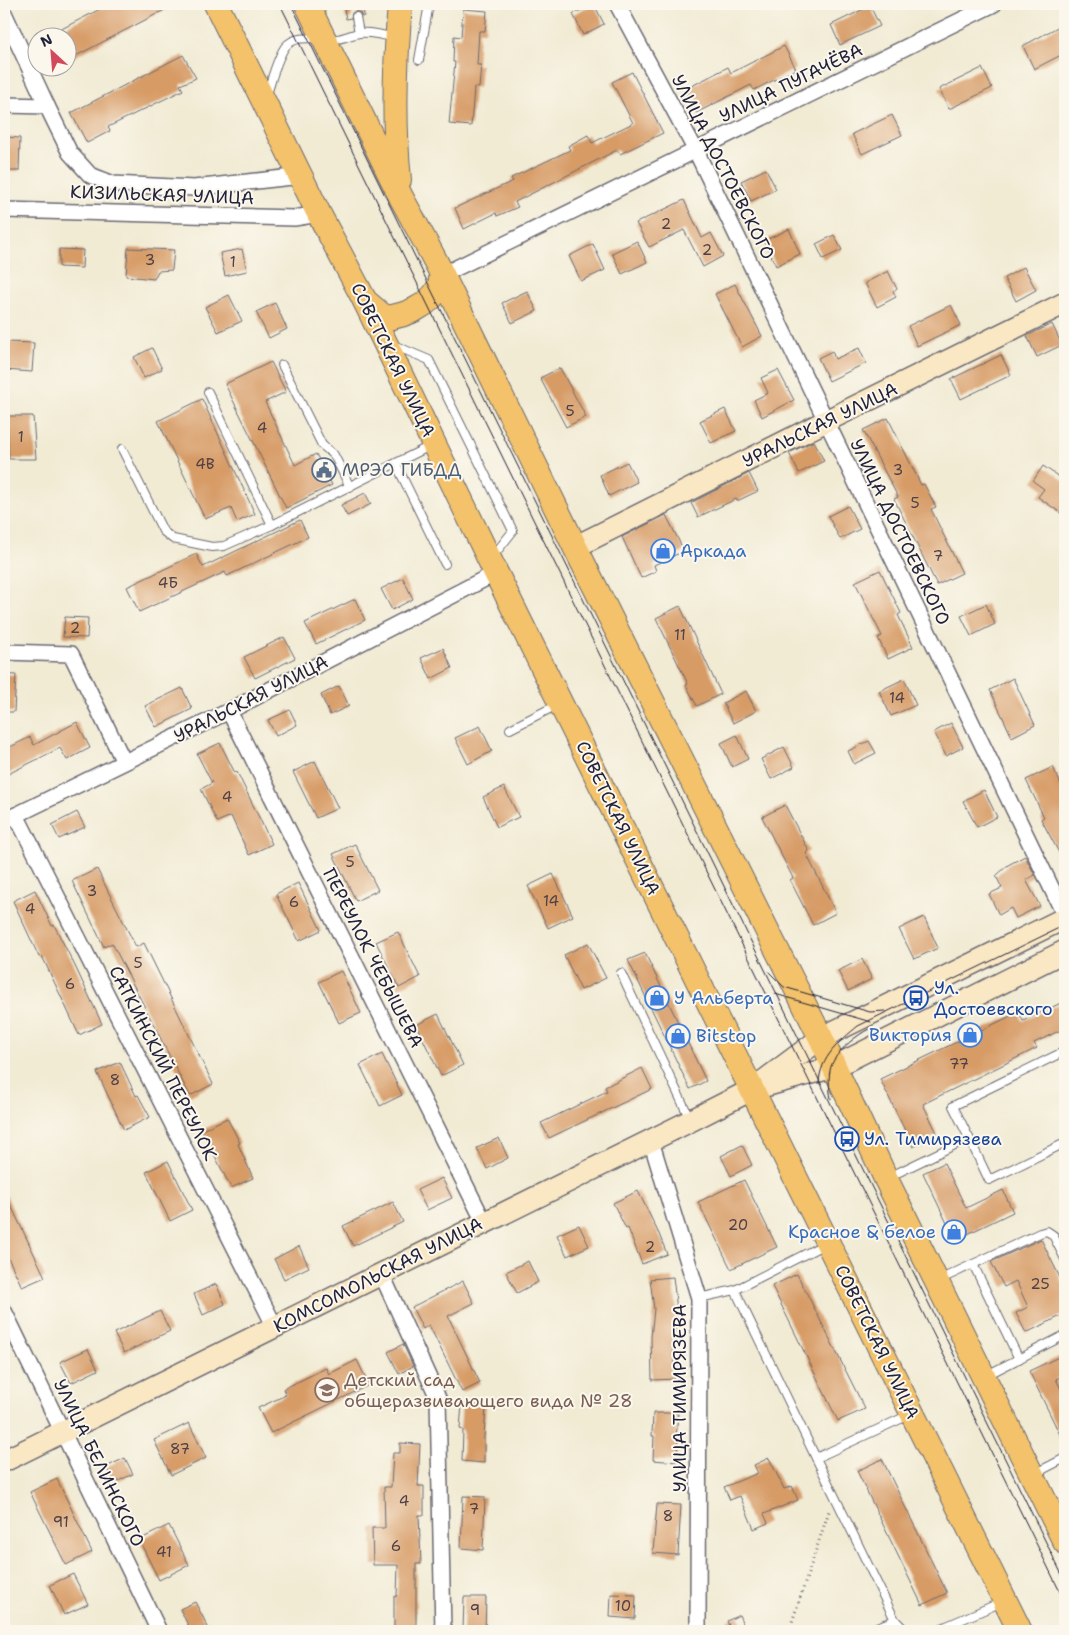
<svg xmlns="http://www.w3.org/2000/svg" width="1069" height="1635" viewBox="0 0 1069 1635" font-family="'Shantell Sans',sans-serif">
<rect width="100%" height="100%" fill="#fbf7ec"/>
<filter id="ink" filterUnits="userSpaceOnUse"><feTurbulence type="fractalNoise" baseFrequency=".02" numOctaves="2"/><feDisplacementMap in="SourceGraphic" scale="10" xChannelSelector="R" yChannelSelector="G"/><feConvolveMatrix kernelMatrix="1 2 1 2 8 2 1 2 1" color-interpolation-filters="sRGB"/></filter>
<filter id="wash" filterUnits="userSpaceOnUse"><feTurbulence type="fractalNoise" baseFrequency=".0096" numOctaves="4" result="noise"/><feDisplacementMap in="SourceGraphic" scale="20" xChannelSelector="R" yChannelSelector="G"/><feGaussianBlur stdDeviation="1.12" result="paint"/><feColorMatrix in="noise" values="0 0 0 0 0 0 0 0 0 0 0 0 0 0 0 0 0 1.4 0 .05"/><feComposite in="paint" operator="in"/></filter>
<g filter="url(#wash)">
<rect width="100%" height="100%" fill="#f1ebd4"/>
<g id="blocks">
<g fill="#d79b66">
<polygon points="110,4 176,4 68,60 68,38 44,38"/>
<polygon points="343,4 363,4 364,16 362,17 360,13 355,11 352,13 351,18 346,19"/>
<polygon points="594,4 604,24 583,35 573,14"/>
<polygon points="870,6 880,26 840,45 831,25"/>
<polygon points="463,9 487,11 485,31 479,31 477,65 481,65 479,88 474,87 471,126 449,124 455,62 453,62 454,36 461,37"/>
<polygon points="1065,23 1065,53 1034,69 1023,46"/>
<polygon points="784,46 796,69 754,90 751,85 696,113 684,90 728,67 731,73"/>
<polygon points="183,55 196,78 180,85 183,90 108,127 110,131 87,143 71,113"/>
<polygon points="982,68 992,88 949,109 939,89"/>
<polygon points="632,72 663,133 620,154 617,150 515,202 518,207 497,216 496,213 464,229 455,208 513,181 511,178 570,150 568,146 588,135 592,143 633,123 612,82"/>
<polygon points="892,115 902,135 862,154 852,134"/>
<polygon points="7,137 20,138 19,171 4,171 4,143 7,143"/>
<polygon points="766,169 776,189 751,201 741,181"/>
<polygon points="684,200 702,238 711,233 723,256 703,267 684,230 649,247 636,223"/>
<polygon points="789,229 800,254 776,266 764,241"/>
<polygon points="834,235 842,250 823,259 816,244"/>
<polygon points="637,241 647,262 622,274 612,253"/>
<polygon points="593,244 605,270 581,281 569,256"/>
<polygon points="128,248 174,250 172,270 158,271 154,279 126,276"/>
<polygon points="59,249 83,250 82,268 59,267"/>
<polygon points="242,249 247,271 225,276 220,253"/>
<polygon points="1024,267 1036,290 1016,301 1004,278"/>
<polygon points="888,271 897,289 893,291 896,297 877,307 865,283"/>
<polygon points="735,284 762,336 742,347 715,294"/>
<polygon points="527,291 537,311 512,323 502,303"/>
<polygon points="229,295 242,321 218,332 205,307"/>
<polygon points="275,303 287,329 269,338 256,312"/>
<polygon points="951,305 961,325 917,346 908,326"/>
<polygon points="1052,324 1062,345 1037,357 1027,336"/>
<polygon points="7,342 34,343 32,372 5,370"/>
<polygon points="152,348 162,369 144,378 134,357"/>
<polygon points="859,348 866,363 829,381 818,358 832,351 835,359"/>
<polygon points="1001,355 1011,375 961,399 951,379"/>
<polygon points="271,362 286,392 265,402 295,465 316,454 332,485 286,508 225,384"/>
<polygon points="560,368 586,417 566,427 540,378"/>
<polygon points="778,370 794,400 762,417 754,400 768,393 761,378"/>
<polygon points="202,399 255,514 237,522 231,508 205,519 158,421"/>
<polygon points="725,409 736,431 711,443 700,421"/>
<polygon points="7,416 33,416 36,459 9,459"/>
<polygon points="888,418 921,485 924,484 936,507 931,509 962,573 937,585 894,499 898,497 863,430"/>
<polygon points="814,441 824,461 799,473 789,453"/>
<polygon points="627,462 637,482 609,496 600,475"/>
<polygon points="1043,466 1065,481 1065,516 1038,497 1044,489 1033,481"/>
<polygon points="749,473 758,491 737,501 736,499 698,517 691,503"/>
<polygon points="365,493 371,504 347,516 341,505"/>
<polygon points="848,506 860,529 840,539 828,516"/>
<polygon points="666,515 684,551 654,565 656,571 641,578 622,537"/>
<polygon points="300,520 308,537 227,576 225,572 139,612 127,587 196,554 203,567"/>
<polygon points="880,570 901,613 898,615 913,647 888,659 878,638 882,636 855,582"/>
<polygon points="403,578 413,599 392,610 381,589"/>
<polygon points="355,599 365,620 316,644 305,623"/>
<polygon points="986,604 995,624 971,636 961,616"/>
<polygon points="680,606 721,694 697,706 686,685 688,684 656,618"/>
<polygon points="65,617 88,618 87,638 63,637"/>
<polygon points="284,637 295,658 255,678 244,657"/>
<polygon points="443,648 452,668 431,679 421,658"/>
<polygon points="4,674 16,675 14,712 4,712"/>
<polygon points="1013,678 1035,725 1012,737 990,690"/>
<polygon points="904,679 916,705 891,716 879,691"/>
<polygon points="339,686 349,706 330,715 321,695"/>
<polygon points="182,688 192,709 156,727 145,706"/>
<polygon points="746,691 756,711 733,723 723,703"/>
<polygon points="290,710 297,725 276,736 268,720"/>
<polygon points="77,722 90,748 67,760 60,748 4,776 4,750 30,737 34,745"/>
<polygon points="951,723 963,747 946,756 934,732"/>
<polygon points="480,726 492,751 468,764 455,738"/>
<polygon points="737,735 748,759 732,767 721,743"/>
<polygon points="869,741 876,753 854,764 848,751"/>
<polygon points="220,743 235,773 237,772 272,844 249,855 231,816 217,822 201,789 212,783 197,754"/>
<polygon points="784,747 794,767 771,779 761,759"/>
<polygon points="315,761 338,808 316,818 293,772"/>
<polygon points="1053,767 1065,793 1065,864 1041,819 1044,817 1026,780"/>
<polygon points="504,787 519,817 497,827 483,797"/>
<polygon points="984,790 997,817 977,827 963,801"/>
<polygon points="785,805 809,851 806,853 836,913 813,925 790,880 793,878 762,817"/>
<polygon points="77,812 85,827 59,839 52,825"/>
<polygon points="355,844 378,890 356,901 333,854"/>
<polygon points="1025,856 1035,875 1026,880 1040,906 1016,918 1011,908 999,915 989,894 1002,888 996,876 1008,865"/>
<polygon points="97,869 136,947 144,943 213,1084 190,1096 112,943 104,947 72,881"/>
<polygon points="553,874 573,916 548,928 528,886"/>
<polygon points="298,883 321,930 299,941 276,894"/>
<polygon points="35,890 52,926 54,925 75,966 102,1024 79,1035 42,956 39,957 13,901"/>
<polygon points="924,917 938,948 914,959 899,929"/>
<polygon points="398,932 420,977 399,988 376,942"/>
<polygon points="588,943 606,978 581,990 564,955"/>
<polygon points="645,953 706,1081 690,1089 628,960"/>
<polygon points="862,959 872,979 848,991 838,971"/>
<polygon points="341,971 361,1013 339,1023 319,982"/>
<polygon points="1065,1001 1065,1028 1034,1043 1037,1048 923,1104 938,1135 913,1147 880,1079 1019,1012 1023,1021"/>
<polygon points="438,1014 463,1065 441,1076 416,1025"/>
<polygon points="382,1054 402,1095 380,1106 360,1065"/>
<polygon points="120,1062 136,1096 138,1095 150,1117 124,1130 97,1072"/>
<polygon points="642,1068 652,1089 549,1138 541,1123 607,1091 605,1087"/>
<polygon points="227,1118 240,1143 238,1144 253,1178 231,1188 202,1130"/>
<polygon points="499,1138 508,1158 487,1169 477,1148"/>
<polygon points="742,1145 752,1165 731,1176 721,1156"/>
<polygon points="168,1161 192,1210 170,1221 146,1172"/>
<polygon points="944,1163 966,1208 1003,1190 1013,1212 955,1240 923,1173"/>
<polygon points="442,1178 452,1198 427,1210 417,1190"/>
<polygon points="744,1180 777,1247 731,1269 698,1202"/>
<polygon points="4,1191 45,1277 22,1287 4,1249"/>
<polygon points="638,1191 659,1234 667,1254 642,1264 628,1228 626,1229 613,1203"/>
<polygon points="393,1202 403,1222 353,1246 343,1226"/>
<polygon points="579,1225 589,1246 567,1256 557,1235"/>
<polygon points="1041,1239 1065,1288 1065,1314 1026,1333 1016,1313 1028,1307 1016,1281 1004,1287 991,1262"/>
<polygon points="299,1246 309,1267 284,1279 274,1259"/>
<polygon points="528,1261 538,1282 517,1293 506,1272"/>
<polygon points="797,1274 865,1409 838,1421 772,1286"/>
<polygon points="673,1277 677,1310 673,1355 675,1356 675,1379 652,1380 651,1337 654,1309 650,1279"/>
<polygon points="463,1281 474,1303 448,1316 480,1383 462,1392 429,1325 423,1329 412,1307"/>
<polygon points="216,1284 225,1304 203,1315 194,1294"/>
<polygon points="160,1311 170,1331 124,1353 114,1333"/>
<polygon points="403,1344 413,1366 399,1374 388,1352"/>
<polygon points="88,1349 98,1370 71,1383 60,1362"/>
<polygon points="1065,1354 1065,1375 1056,1379 1065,1397 1065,1445 1029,1371"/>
<polygon points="357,1360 369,1385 271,1433 258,1408 286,1395 283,1389 326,1368 329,1374"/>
<polygon points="462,1404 486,1406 484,1437 484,1463 462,1461 463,1430 460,1429"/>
<polygon points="653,1413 678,1413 676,1439 678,1439 677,1462 653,1460 654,1436 652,1436"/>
<polygon points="189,1423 206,1458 171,1475 154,1440"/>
<polygon points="400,1443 420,1444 418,1486 424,1486 424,1515 419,1515 421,1564 416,1564 416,1631 394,1631 394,1597 397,1596 398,1565 373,1565 372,1528 385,1528 384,1487 391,1487 393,1453 400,1453"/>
<polygon points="125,1458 133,1474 114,1483 106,1467"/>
<polygon points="769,1458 784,1489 792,1486 798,1500 764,1514 768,1523 754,1529 740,1496 730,1500 724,1487 758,1473 754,1465"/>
<polygon points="882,1459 947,1593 922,1605 857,1471"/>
<polygon points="57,1479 92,1552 66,1565 30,1492"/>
<polygon points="463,1496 485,1497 483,1550 461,1548"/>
<polygon points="657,1504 681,1505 678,1555 653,1553"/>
<polygon points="169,1525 189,1565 159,1580 139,1540"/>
<polygon points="73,1574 88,1604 64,1615 50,1585"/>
<polygon points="611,1594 636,1595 635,1619 610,1617"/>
<polygon points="464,1597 486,1597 485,1631 463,1631"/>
<polygon points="195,1602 210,1631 191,1631 180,1609"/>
<polygon points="739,1615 746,1631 731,1631 727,1621"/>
</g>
</g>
</g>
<g filter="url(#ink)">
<use href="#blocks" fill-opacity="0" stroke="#6a6871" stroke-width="1"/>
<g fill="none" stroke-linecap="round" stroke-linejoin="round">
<g stroke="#6a6871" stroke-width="10">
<g id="lane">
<polyline points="356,17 359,33"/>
<polyline points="419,60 429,4"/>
<path d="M267 94C272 80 276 60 285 47 297 32 321 41 337 39 345 38 352 34 360 33 371 32 383 35 394 38"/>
<polyline points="391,344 429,360 513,531 493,556"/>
<polyline points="282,365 322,445 334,455 350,487"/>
<polyline points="208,392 272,525"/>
<polyline points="122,449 163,531 173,539 212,547 224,546 272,525 432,445"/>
<polyline points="396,464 445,564"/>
<polyline points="510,729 559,704"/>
<polyline points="621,973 690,1119"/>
<polyline points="969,1138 953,1106 1065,1051"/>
<polyline points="887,1178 969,1138 989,1180 1065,1143"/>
<polyline points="973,1264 1019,1359"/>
<polyline points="939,1280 1040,1233 1047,1231 1053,1235 1065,1259"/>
<polyline points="735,1290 816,1458"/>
<polyline points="699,1298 735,1290 825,1244"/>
<polyline points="985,1376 1065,1335"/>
<polyline points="1034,1474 1065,1458"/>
<polyline points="895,1620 816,1458 909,1415"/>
<polyline points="867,1631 895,1620 906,1631"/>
<polyline points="935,1631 1002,1602"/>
</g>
</g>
<g stroke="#6a6871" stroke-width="18">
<g id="street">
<polyline points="617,4 696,151 1065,916"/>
<polyline points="4,13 47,106"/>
<polyline points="4,105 47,106 70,153 90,175 113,184 194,188 301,176"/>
<polyline points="4,210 294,218 319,214"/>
<polyline points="442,275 994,4"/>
<polyline points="4,652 71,654 124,762"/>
<polyline points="229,711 484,1222"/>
<polyline points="16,815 275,1327"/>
<polyline points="4,821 229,711 496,573"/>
<polyline points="651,1141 699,1298 698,1631"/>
<polyline points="382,1275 438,1398 443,1631"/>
<polyline points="4,1311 159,1631"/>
</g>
</g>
<g stroke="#6a6871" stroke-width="24">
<g id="secondary">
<polyline points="575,547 826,421 1065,303"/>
<polyline points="765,1086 834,1067 1065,951"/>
<polyline points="4,1461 690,1121 753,1089 821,1038 1065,918"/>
</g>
</g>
<g stroke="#6a6871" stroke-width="26">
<g id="primary">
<polyline points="216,4 319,214 365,301 496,573 1020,1631"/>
<polyline points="307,4 401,197 436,262 575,547 821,1038 886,1179 1065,1542"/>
<path d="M399 180C393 121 395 63 400 4"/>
<path d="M365 301 385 318C405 316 430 306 439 287 441 283 441 278 442 275"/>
</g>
</g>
<polyline stroke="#6a6871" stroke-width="3" stroke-dasharray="1 4" stroke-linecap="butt" points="789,1631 829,1511"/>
<use href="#lane" stroke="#fff" stroke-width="8"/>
<use href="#street" stroke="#fff" stroke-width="15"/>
<use href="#secondary" stroke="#fae7c3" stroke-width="21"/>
<use href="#primary" stroke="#f3c26a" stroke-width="24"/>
<g stroke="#22223b" stroke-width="1">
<polyline points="280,4 1065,1602"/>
<polyline points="291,4 1065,1581"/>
<polyline points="769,972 784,987 870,1012 885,1011"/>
<polyline points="775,994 871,1022"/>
<path d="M819 1083C820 1057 840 1041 858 1026L1065 925"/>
<path d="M831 1099C829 1087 827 1071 834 1060 840 1049 858 1034 869 1029"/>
</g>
</g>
</g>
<defs>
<g id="civic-ring" transform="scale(1.25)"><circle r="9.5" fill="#fbf7ec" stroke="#5c6f8a" stroke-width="1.5"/><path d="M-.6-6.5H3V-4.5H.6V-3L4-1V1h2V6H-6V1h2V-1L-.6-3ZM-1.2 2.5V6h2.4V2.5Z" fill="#5c6f8a"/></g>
<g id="shop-ring" transform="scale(1.25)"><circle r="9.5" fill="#fbf7ec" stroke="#3f7fe0" stroke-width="1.5"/><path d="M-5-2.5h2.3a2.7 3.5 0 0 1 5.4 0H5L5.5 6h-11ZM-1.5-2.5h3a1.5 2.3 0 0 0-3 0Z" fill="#3f7fe0"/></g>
<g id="bus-ring" transform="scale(1.25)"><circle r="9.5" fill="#fbf7ec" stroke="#1a4fb4" stroke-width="1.5"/><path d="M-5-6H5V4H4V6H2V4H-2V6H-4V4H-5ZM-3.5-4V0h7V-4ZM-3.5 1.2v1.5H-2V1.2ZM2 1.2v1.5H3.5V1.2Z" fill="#1a4fb4"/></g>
<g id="school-ring" transform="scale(1.25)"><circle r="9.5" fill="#fbf7ec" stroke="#8d6e63" stroke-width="1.5"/><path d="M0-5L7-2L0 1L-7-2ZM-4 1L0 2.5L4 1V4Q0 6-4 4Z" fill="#8d6e63"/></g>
</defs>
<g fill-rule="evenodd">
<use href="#civic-ring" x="324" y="470"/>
<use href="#shop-ring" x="663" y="551"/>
<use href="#shop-ring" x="657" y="998"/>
<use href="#bus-ring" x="916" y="998"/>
<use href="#shop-ring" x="970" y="1035"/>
<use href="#shop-ring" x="678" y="1036"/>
<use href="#bus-ring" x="847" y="1139"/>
<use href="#shop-ring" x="954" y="1232"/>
<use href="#school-ring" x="327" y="1390"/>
</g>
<g text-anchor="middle" stroke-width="4" stroke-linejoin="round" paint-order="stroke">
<g font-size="15" fill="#4f4046">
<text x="666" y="229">2</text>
<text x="707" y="255">2</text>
<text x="150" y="265">3</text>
<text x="233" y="267">1</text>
<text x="570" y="416">5</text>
<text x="262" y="433">4</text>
<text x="21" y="442">1</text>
<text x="205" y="469">4В</text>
<text x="898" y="475">3</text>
<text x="915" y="508">5</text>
<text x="938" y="561">7</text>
<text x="168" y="588">4Б</text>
<text x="75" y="633">2</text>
<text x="680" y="640">11</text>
<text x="897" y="703">14</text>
<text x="227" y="802">4</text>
<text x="350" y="867">5</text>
<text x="92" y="896">3</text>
<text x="551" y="906">14</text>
<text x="294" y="907">6</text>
<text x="30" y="914">4</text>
<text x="138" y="968">5</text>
<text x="70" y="989">6</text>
<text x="959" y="1069">77</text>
<text x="115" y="1085">8</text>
<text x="738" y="1230">20</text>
<text x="650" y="1252">2</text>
<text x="1040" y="1289">25</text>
<text x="180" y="1454">87</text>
<text x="404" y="1506">4</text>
<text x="474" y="1514">7</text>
<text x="668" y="1521">8</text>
<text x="61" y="1527">91</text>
<text x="396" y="1551">6</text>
<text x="164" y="1557">41</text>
<text x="623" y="1611">10</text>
<text x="475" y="1615">9</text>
</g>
<g font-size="18" fill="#22223b" stroke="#fbf7ec">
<text transform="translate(791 83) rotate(-26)" y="6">УЛИЦА ПУГАЧЁВА</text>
<text transform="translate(723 167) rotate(63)" y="6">УЛИЦА ДОСТОЕВСКОГО</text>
<text transform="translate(162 195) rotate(2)" y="6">КИЗИЛЬСКАЯ УЛИЦА</text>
<text transform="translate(393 360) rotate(64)" y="6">СОВЕТСКАЯ УЛИЦА</text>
<text transform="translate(820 425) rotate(-26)" y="6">УРАЛЬСКАЯ УЛИЦА</text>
<text transform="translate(900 532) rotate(64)" y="6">УЛИЦА ДОСТОЕВСКОГО</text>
<text transform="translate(251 699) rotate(-27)" y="6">УРАЛЬСКАЯ УЛИЦА</text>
<text transform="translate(618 818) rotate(64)" y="6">СОВЕТСКАЯ УЛИЦА</text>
<text transform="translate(373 958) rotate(63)" y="6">ПЕРЕУЛОК ЧЕБЫШЕВА</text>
<text transform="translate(163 1063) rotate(63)" y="6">САТКИНСКИЙ ПЕРЕУЛОК</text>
<text transform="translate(378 1275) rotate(-27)" y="6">КОМСОМОЛЬСКАЯ УЛИЦА</text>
<text transform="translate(877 1342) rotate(64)" y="6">СОВЕТСКАЯ УЛИЦА</text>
<text transform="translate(680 1398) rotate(-90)" y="6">УЛИЦА ТИМИРЯЗЕВА</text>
<text transform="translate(99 1463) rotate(64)" y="6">УЛИЦА БЕЛИНСКОГО</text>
</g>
<g font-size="18" fill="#4e5e75" stroke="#fbf7ec" text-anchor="start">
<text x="342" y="476">МРЭО ГИБДД</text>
</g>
<g font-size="18" fill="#366cbe" stroke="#fbf7ec" text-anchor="start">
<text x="680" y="557">Аркада</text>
<text x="674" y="1004">У Альберта</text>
<text x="952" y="1041" text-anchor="end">Виктория</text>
<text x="696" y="1042">Bitstop</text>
<text x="936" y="1238" text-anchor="end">Красное &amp; белое</text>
</g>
<g font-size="18" fill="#164399" stroke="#fbf7ec" text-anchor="start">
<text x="934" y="994">Ул.<tspan x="934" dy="21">Достоевского</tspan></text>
<text x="864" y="1145">Ул. Тимирязева</text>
</g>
<g font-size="18" fill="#785e54" stroke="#fbf7ec" text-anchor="start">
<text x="344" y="1386">Детский сад<tspan x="344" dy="21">общеразвивающего вида № 28</tspan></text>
</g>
</g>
<rect width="1069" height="1635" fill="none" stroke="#fbf7ec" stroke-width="20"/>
<g transform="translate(52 52) rotate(334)"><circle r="24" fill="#fbf7ec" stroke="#a4a2a5"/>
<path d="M0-4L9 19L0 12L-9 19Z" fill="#d1495b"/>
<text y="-8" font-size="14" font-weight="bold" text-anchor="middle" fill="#22223b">N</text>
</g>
</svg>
